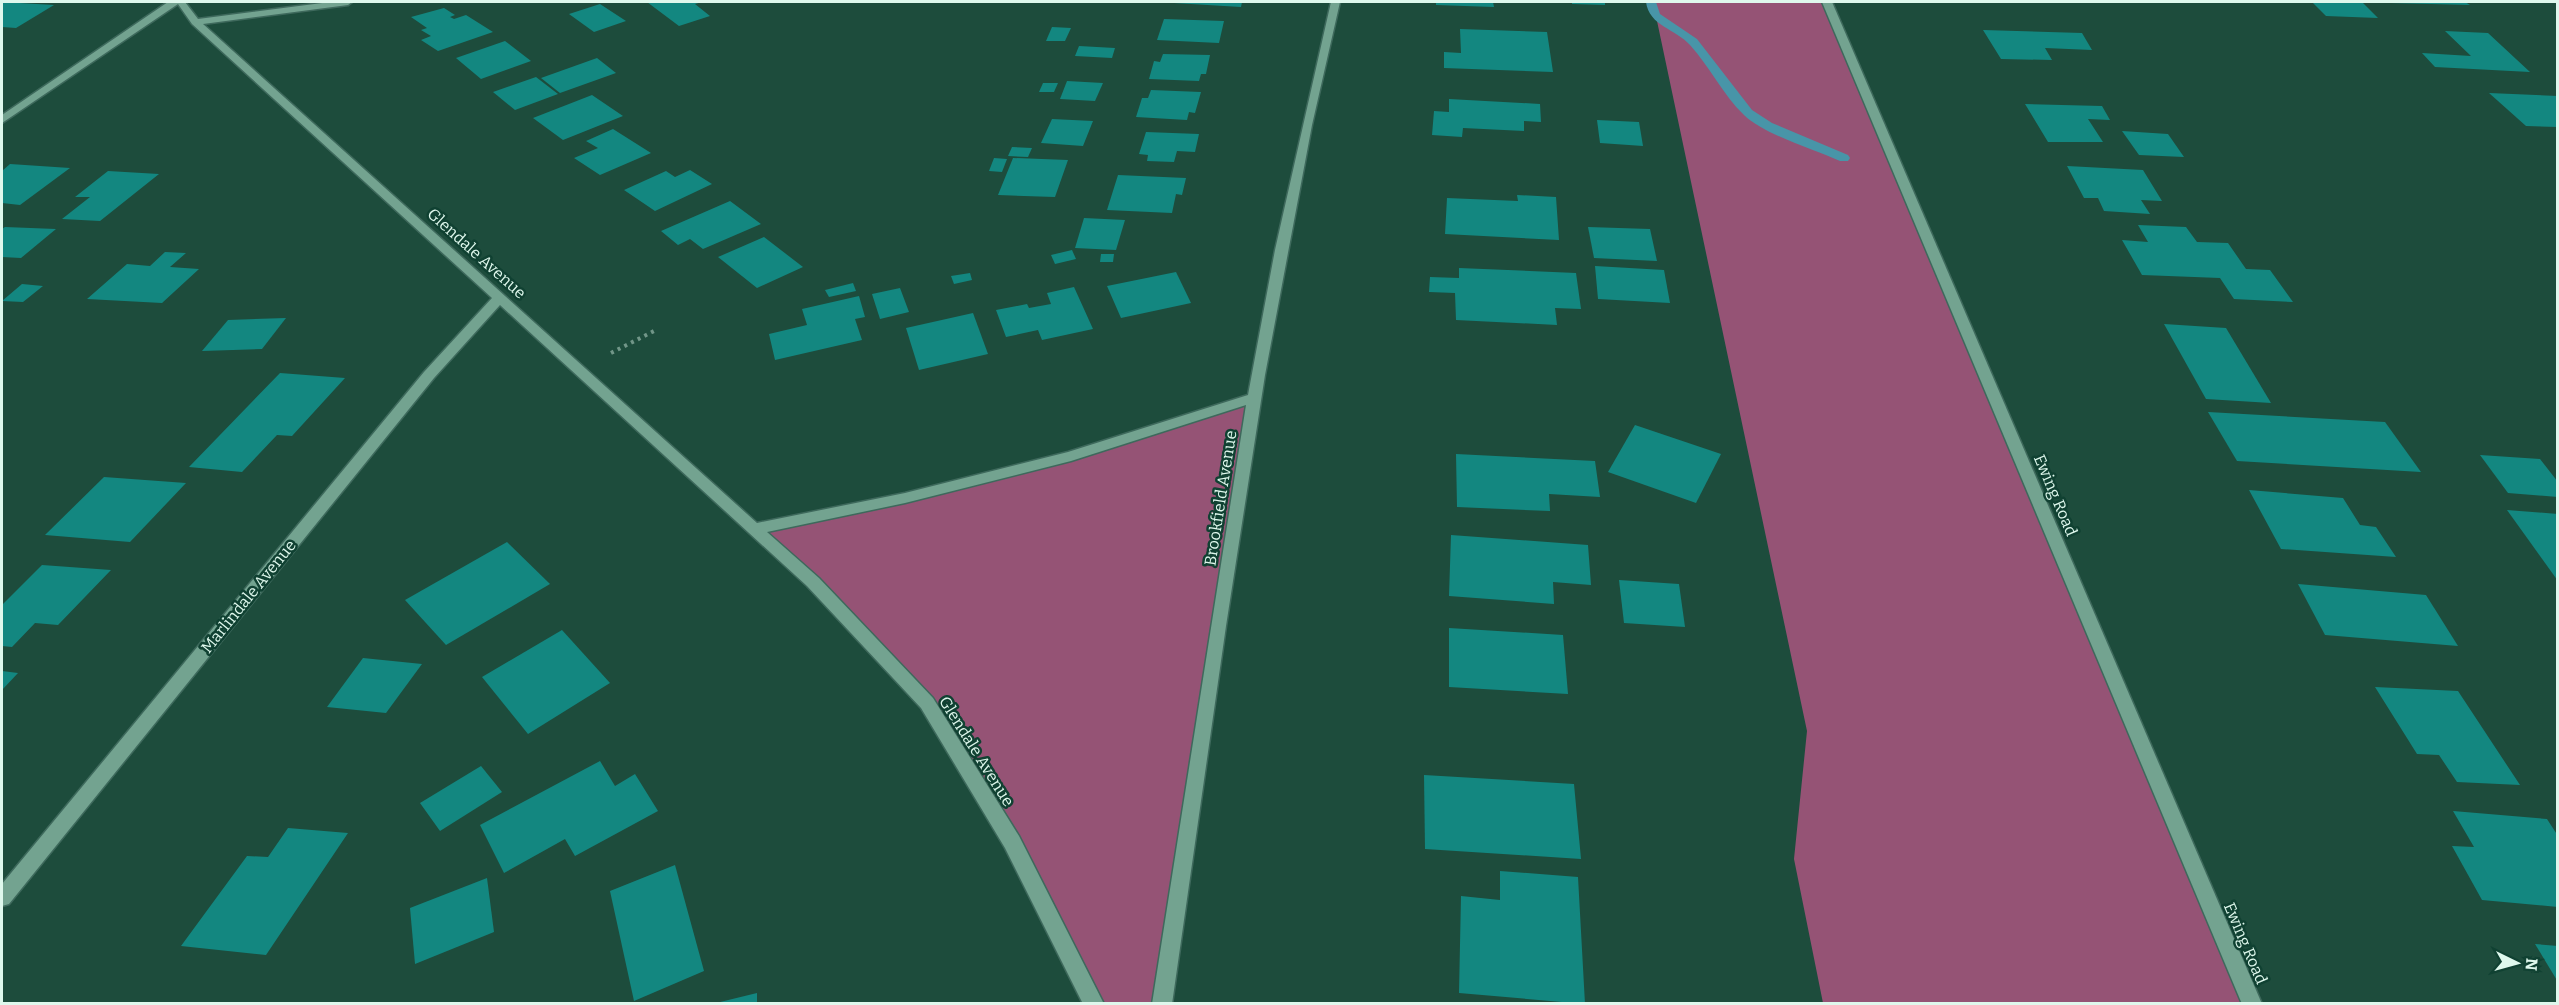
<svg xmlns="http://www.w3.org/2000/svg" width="2559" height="1005" viewBox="0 0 2559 1005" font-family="Bitter,serif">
<rect width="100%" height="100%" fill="#1d4c3c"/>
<g fill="#955375">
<polygon points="1653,2 1827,2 2252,1003 1823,1003 1794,859 1807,731"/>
<polygon points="1253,398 1162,1003 1094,1003 927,703 753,529 1071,456"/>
</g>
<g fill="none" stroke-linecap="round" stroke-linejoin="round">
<path fill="#4895a8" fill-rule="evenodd" d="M1646 2H1656L1660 14 1697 39 1752 110 1772 123 1848 155 1850 158 1848 161H1840C1813 149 1763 134 1744 115 1723 95 1710 67 1690 45 1676 29 1649 26 1646 2Z"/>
</g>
<g fill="#138780">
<polygon points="2,2 54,5 16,28 2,27"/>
<polygon points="647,2 702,2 695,4 710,16 679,26"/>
<polygon points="1174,2 1242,2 1241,7 1174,3"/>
<polygon points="1436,2 1493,2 1494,7 1436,5"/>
<polygon points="1572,2 1605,2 1605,5 1572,4"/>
<polygon points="2312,2 2362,2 2378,18 2326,16"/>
<polygon points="2391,2 2465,2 2470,5 2391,3"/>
<polygon points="600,4 626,21 594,32 569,14"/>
<polygon points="444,8 455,15 450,17 454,19 466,15 493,32 438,51 421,40 431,36 421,30 427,28 411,17"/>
<polygon points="1164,19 1224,21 1219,43 1157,40"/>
<polygon points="1052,27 1071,28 1065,41 1046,41"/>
<polygon points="1460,29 1547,32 1553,72 1444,68 1444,52 1461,53"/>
<polygon points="1983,30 2082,33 2092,50 2045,48 2052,60 2001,59"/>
<polygon points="2445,31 2488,33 2530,72 2435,67 2422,53 2471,56"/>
<polygon points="505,41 531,61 481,79 456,58"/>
<polygon points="1079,46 1115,48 1112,58 1075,56"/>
<polygon points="1163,54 1210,55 1206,74 1201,74 1199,81 1149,79 1154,61 1160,62"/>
<polygon points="597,58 616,73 560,93 541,78"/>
<polygon points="536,77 558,94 515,110 493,92"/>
<polygon points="1067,81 1103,83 1095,101 1060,99"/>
<polygon points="1043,83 1058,83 1054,92 1039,92"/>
<polygon points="1151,90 1201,92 1195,113 1189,112 1187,120 1136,117 1142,98 1148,98"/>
<polygon points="2489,93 2558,96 2558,127 2526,126"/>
<polygon points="592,95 623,116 563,140 533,118"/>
<polygon points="1449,99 1540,104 1541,122 1524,121 1524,131 1463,128 1462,137 1432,135 1434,111 1449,112"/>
<polygon points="2025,104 2102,106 2110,120 2088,119 2103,142 2048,142"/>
<polygon points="1052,119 1093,121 1083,146 1041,143"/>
<polygon points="1597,120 1639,122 1643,146 1600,143"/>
<polygon points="613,129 651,153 600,175 574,158 598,148 586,141"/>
<polygon points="2122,131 2168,134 2184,157 2139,155"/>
<polygon points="1146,132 1199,134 1195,152 1177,151 1174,162 1147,161 1148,155 1139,154"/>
<polygon points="1012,147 1032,148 1028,157 1008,156"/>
<polygon points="994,158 1007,159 1002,172 989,171"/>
<polygon points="1013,158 1068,160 1055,197 998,195"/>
<polygon points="10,164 70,168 20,205 2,203 2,171"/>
<polygon points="2067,166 2143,170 2162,201 2141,200 2150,214 2104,211 2098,198 2084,198"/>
<polygon points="690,170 712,184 655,211 624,190 666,171 675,177"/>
<polygon points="108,171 159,174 100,221 62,219 90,197 75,197"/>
<polygon points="1118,175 1186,178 1182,195 1176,194 1172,213 1107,210"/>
<polygon points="1517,195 1556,197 1559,240 1445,234 1447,198 1518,201"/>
<polygon points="730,201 761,224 703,249 690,239 678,245 661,231"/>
<polygon points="1084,218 1125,220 1116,250 1075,248"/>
<polygon points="2138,225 2186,227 2197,242 2228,243 2246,269 2270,270 2293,302 2234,299 2220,278 2142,275 2122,240 2148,242"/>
<polygon points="5,227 56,229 21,258 2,257 2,229"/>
<polygon points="1588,227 1650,229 1657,261 1594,258"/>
<polygon points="764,237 803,267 757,288 718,257"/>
<polygon points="1072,250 1076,259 1055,264 1051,255"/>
<polygon points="165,252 186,253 170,267 199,269 162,303 87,299 127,264 150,266"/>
<polygon points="1101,254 1114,254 1113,262 1100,262"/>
<polygon points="1595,266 1664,270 1670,303 1598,299"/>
<polygon points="1459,268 1576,273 1581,309 1555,308 1557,325 1456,320 1455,293 1429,292 1430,277 1459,278"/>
<polygon points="1176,272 1191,303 1121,318 1107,286"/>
<polygon points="970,273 972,280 954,284 951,276"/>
<polygon points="853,283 856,291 829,297 825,290"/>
<polygon points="22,284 43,286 23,302 2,301"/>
<polygon points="1074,287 1093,329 1042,340 1038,330 1006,337 996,310 1027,304 1029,308 1051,304 1047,293"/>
<polygon points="900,288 909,312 880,319 872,294"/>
<polygon points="859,296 865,317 855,319 862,340 775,360 769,334 807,325 802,309"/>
<polygon points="973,313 988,354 919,370 906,328"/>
<polygon points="286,318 262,349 202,351 228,320"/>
<polygon points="2164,324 2226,328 2271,403 2206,399"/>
<polygon points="280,373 345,378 292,436 277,435 242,472 189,467"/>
<polygon points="2208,412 2385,422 2421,472 2237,461"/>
<polygon points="1635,425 1721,454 1696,503 1608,472"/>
<polygon points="1456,454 1595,461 1600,497 1549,494 1550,511 1457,507"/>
<polygon points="2480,455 2540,459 2558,482 2558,497 2508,493"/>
<polygon points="104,477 186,483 130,542 45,535"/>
<polygon points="2249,490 2343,498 2360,525 2376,527 2396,557 2281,549"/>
<polygon points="2507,510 2558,514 2558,581"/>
<polygon points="1451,535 1588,545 1591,585 1553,582 1554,604 1449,596"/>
<polygon points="507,542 550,584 446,645 405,600"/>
<polygon points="42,565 111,570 58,625 35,623 12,647 2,646 2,605"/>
<polygon points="1619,580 1679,584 1685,627 1624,623"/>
<polygon points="2298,584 2426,595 2458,646 2325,635"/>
<polygon points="1449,628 1563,635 1568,694 1449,687"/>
<polygon points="562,630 610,683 528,734 482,677"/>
<polygon points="363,658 422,664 386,713 327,707"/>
<polygon points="2,671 18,673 2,690"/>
<polygon points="2375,687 2458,691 2520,785 2457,782 2439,755 2417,754"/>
<polygon points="600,761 615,786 635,774 658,811 575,856 565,839 504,873 480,825"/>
<polygon points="481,766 502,792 440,831 420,803"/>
<polygon points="1424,775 1574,784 1581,859 1425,849"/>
<polygon points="2453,811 2547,819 2558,836 2558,907 2482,900 2452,846 2474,847"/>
<polygon points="288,828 348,833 266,955 181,946 247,856 268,857"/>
<polygon points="675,865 704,971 634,1001 610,891"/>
<polygon points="1500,871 1578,877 1585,1004 1459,993 1461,896 1500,900"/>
<polygon points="487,878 494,932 415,964 410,908"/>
<polygon points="2535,944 2558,946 2558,982"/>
<polygon points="757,993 757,1004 716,1004 716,1003"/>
</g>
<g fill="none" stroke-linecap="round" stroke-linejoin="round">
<g stroke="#3e695c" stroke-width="3">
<g id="minor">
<polygon points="168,2 185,2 198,19 330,2 352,2 348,5 203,24 757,523 905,493 1068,452 1248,395 1275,250 1331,2 1340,2 1312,125 1265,375 1226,626 1172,1004 1152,1004 1246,405 1071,461 905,503 767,532 819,578 933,698 1019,836 1104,1004 1083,1004 1005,848 921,708 807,586 500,305 434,378 9,904 2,906 2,884 424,372 492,298 192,24 178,4 2,123 2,115"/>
<polygon points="1822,2 1832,2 2262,1004 2242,1004"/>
</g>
</g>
<polyline stroke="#719688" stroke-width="4" stroke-dasharray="3 4.5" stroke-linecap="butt" points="611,353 656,330"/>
<use href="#minor" fill="#73a390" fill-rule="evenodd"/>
</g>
<g text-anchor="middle" stroke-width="5" stroke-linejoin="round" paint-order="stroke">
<g font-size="16" fill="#dff8ed" stroke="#104132">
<text transform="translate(477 253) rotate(42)" y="6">Glendale Avenue</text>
<text transform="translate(2056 495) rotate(67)" y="6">Ewing Road</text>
<text transform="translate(1220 498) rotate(-81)" y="6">Brookfield Avenue</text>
<text transform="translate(248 596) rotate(-51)" y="6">Marlindale Avenue</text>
<text transform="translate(977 751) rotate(58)" y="6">Glendale Avenue</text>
<text transform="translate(2246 943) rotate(67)" y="6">Ewing Road</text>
</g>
</g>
<rect width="2559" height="1005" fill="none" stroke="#dff8ed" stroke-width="6"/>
<g transform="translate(2517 963) rotate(95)" stroke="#104132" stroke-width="4.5" paint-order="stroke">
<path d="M0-4.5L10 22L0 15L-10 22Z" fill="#dff8ed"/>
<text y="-9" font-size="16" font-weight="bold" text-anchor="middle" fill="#dff8ed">N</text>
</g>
</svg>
